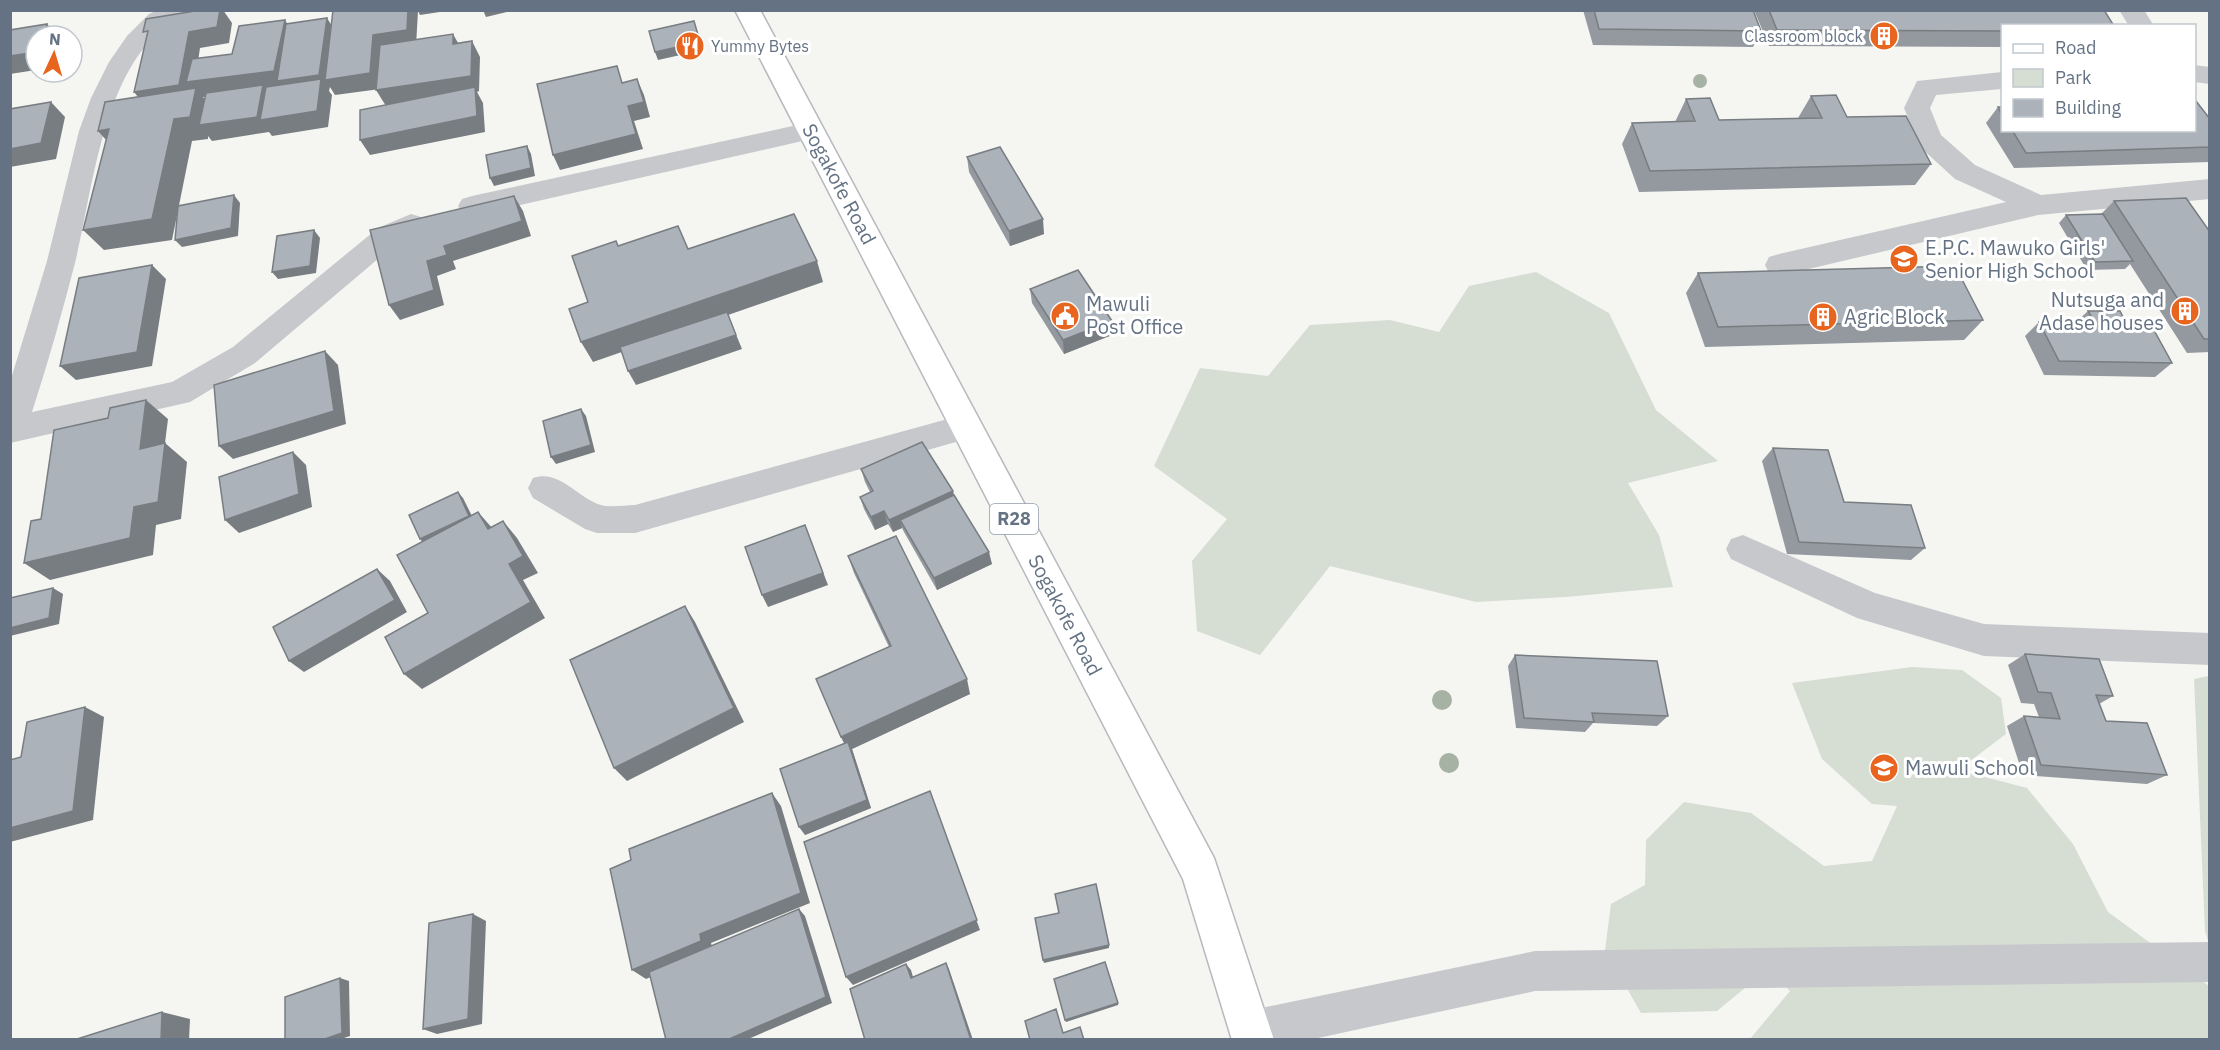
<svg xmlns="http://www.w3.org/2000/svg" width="2220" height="1050" viewBox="0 0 2220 1050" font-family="'IBM Plex Sans',sans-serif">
<rect width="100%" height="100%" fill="#f5f6f2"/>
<g fill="#d6ddd3">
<polygon points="1536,272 1609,313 1656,410 1718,461 1628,483 1659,535 1673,587 1566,597 1476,602 1330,566 1260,655 1197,631 1192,561 1227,519 1154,466 1200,368 1268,376 1310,325 1390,320 1439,332 1469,286"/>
<polygon points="1912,667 1962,670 2001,698 2006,734 1958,770 2027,788 2073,844 2108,912 2209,986 2209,1039 1750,1039 1790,991 1768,969 1717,1011 1641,1013 1605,950 1611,904 1645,885 1646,840 1684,802 1751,813 1824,866 1872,861 1897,806 1872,804 1822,759 1792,683"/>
<polygon points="2209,676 2209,944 2205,931 2194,679"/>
</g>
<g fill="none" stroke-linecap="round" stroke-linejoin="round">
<g stroke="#b6b9be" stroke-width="3">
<polygon id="major" points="735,10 760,10 1214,858 1274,1040 1232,1040 1183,879"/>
</g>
<g fill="#c6c8cc" fill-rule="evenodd">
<path d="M158 10H209L206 16C194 19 176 19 166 26 102 75 93 190 75 263 62 313 48 363 32 412L172 382 233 347 378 228 411 214 421 217 425 224 421 231 398 242 255 363 190 402 10 443V382L47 261 79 131 91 98 109 62 127 36 149 14Z"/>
<polygon points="2119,10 2144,10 2154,26 2129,26"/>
<polygon points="2194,65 2210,67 2210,84 2194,82"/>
<polygon points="2002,72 2002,89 1936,95 1930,108 1941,135 1975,165 2041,195 2210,179 2210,199 2038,215 1779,276 1769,273 1765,265 1769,257 1779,254 2006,202 1955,179 1920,147 1904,108 1917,81"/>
<polygon points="811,122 820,125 824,131 820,137 472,216 462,213 458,206 462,199 472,196"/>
<path d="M966 414 977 418 982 427 977 436 635 533H597L585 529 533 498 528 488 533 478C560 469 577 498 601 505 611 508 625 505 635 505Z"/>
<polygon points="1743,535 1875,593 1984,624 2210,633 2210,665 1984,656 1857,618 1731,559 1726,549 1731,539"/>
<polygon points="2210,942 2210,982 1535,991 1309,1040 1235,1040 1231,1031 1237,1016 1252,1010 1535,951"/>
</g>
<use href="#major" fill="#fff" fill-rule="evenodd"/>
</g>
<g fill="#a6b2a3">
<circle cx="1700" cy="81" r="7"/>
<circle cx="1442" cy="700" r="10"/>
<circle cx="1449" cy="763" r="10"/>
</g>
<g fill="#93999f">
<polygon points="1583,10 1753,10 1761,31 1753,47 1593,45"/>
<polygon points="1754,10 2104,10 2002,26 2002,47 1769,46"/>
<polygon points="1811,96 1847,117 1931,164 1915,185 1639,192 1622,144 1632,123 1675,122 1686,99 1719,120 1798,118"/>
<polygon points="1998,107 2002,107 2002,130 2194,130 2210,119 2210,162 2014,168 1986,123"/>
<polygon points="967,157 1044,234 1010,246 969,172"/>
<polygon points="2114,201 2210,232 2210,352 2187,353 2130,264 2125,269 2087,270 2059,223 2066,215 2101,214"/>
<polygon points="1698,273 1983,320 1964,340 1705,347 1686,293"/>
<polygon points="1030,289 1112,335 1064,354 1032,303"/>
<polygon points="2088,311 2126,323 2172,363 2155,377 2044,375 2025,336 2039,322 2076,322"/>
<polygon points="1773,448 1844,502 1925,548 1911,560 1787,554 1762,461"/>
<polygon points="861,469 953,491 954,495 992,564 937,590 904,532 902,528 893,532 888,524 875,530 864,509 860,497 870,492 865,482"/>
<polygon points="848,556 970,694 852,749 871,808 805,835 844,743 841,737 889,647 854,573"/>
<polygon points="2025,654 2113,696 2099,704 2106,721 2167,775 2147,784 2023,775 2007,726 2024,716 2039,717 2034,704 2021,703 2008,665"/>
<polygon points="1515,655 1668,716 1657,726 1593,723 1585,732 1516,728 1508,666"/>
</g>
<g fill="#787d82" fill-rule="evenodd">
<path d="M220 10H223L232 23 229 43 200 48 195 81 285 20 295 36 327 18 337 34 373 35 408 10H453L420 15 418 11 416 46 380 89 335 95 330 87 329 91 332 95 328 127 272 136 269 132 212 141 208 136V139L192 141 172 240 104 250 83 230 174 119 147 108 134 92 189 32ZM262 89 213 110 203 97Z"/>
<polygon points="483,10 515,10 486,17"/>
<polygon points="694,21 703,50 658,60 655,52"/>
<polygon points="47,24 58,36 44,36"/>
<polygon points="453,34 462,50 453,44"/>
<polygon points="472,41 480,57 479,91 477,92 483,103 485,132 370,155 360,140 386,106 376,90"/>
<polygon points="36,52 36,70 10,74 10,56"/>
<polygon points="637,79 644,95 650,117 634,121 643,149 560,170 553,155 628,106"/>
<polygon points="51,102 65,117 56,159 10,167 10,149"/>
<polygon points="109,129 117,152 98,131"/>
<polygon points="527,146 531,154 535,176 494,186 490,178"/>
<polygon points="234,195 240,203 238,236 182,247 175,240"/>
<polygon points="514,196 523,211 531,236 453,261 456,269 437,276 444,305 400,320 389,305 427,261 444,246"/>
<polygon points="1043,219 1044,234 1010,246 1009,231"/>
<polygon points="314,230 320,238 316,273 278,279 272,272"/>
<polygon points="817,261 823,282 728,315 742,349 636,385 628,371 728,315 593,362 581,342"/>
<polygon points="152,265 166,279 152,366 76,380 60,366"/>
<polygon points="1112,321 1112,335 1064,354 1063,340"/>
<polygon points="325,351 338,365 346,424 233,459 219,446"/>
<polygon points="146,400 168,419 162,467 140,449"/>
<polygon points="581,409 586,416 595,452 556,464 551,457"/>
<polygon points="165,443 187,462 181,519 156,525 153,555 50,580 24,563 134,507"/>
<polygon points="293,452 306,465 312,507 239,533 225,520"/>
<polygon points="953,491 955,504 900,520 902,528 893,532 889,520"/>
<polygon points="458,492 463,498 475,522 426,546 420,539"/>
<polygon points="884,511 888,524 875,530 871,517"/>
<polygon points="478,512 493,529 488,529"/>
<polygon points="503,521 517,538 538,573 523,580 545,618 422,689 404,674 509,564"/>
<polygon points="805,525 828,585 768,607 762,595"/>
<polygon points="989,552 992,564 937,590 934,578"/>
<polygon points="377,569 390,581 407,612 304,672 289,661"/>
<polygon points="53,588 63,594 59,624 10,636 10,628"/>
<polygon points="685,606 695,622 744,722 627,781 614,768"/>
<polygon points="967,679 970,694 852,749 871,808 805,835 799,827 848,750 841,737"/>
<polygon points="85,707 104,717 93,820 10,842 10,828"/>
<polygon points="772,793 781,806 810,903 711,943 713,950 646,979 632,970 700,934"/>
<polygon points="934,804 980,930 853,985 846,977"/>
<polygon points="799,909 805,916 832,1003 746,1040 727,1040"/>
<polygon points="473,914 486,921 482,1024 437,1034 423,1029"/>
<polygon points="1109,945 1109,948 1044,963 1043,960"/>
<polygon points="946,963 949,969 973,1040 971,1040"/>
<polygon points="906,964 911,970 915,984 911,978"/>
<polygon points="340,978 349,981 350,1036 338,1040 322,1040"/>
<polygon points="1118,1003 1118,1005 1066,1022 1065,1020"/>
<polygon points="162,1012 190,1019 189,1040 161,1040"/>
</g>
<g fill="#abb2b9" stroke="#787d82" stroke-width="1.5">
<polygon points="201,10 220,10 217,27 189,32 179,85 134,92 148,31 143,32 146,19"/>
<polygon points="333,10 408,10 407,30 373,35 370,73 325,80"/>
<polygon points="1594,10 1753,10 1761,31 1599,29"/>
<polygon points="1769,10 2104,10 2114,26 2002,26 2002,31 1777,30"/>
<polygon points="327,18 319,75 277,81 286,24"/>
<polygon points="285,20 274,71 186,82 192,59 232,54 239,26"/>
<polygon points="694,21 700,42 655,52 649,31"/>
<polygon points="47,24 44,36 36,36 36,52 10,56 10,30"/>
<polygon points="453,34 453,44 472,41 471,76 376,90 380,45"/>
<polygon points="617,66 622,83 637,79 644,102 628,106 636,134 553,155 537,84"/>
<polygon points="321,79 317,111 260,120 266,87"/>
<polygon points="263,85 257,117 199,125 206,93"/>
<polygon points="475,87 477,116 360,140 360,110"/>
<polygon points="196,88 190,117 174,119 152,219 83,230 109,129 98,131 105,102"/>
<polygon points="1836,95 1847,117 1906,116 1931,164 1650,171 1632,123 1695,121 1686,99 1710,98 1719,120 1822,118 1811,96"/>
<polygon points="2194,101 2196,101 2210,119 2210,147 2026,153 2012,130 2194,130"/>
<polygon points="51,102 41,143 10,149 10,109"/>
<polygon points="1998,107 2002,107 2002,115"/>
<polygon points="527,146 531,168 490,178 486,155"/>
<polygon points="1000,147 1043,219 1009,231 967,157"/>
<polygon points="234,195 231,228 175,240 178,206"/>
<polygon points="514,196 522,221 444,246 447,255 427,261 434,290 389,305 370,230"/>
<polygon points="2186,198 2210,232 2210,339 2204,339 2114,201"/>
<polygon points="794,214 817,261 581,342 569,309 588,302 572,256 616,241 618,246 678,226 688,249"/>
<polygon points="2103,214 2133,261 2095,262 2066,215"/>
<polygon points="314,230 310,266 272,272 277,236"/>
<polygon points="152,265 137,352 60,366 79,278"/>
<polygon points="1955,266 1983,320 1718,327 1698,273"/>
<polygon points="1078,270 1112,321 1063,340 1030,289"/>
<polygon points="2088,311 2120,311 2126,323 2150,323 2172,363 2059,361 2039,322 2095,323"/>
<polygon points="727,312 736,335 628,371 620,347"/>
<polygon points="325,351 334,411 219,446 214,385"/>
<polygon points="146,400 140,449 165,443 158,502 134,507 130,538 24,563 31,521 41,519 54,430 108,418 110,408"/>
<polygon points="581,409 591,445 551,457 543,421"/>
<polygon points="922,442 953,491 889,520 884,511 871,517 860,497 873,491 861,469"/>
<polygon points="1773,448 1828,450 1844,502 1911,505 1925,548 1799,542"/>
<polygon points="293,452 299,494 225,520 219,477"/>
<polygon points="458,492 469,516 420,539 409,515"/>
<polygon points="954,495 989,552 934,578 900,520"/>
<polygon points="478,512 488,529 503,521 523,556 509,564 531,602 404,674 385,637 428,613 397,555"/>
<polygon points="805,525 823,573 762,595 745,547"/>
<polygon points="896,536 967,679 841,737 816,679 891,646 848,556"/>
<polygon points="377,569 395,600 289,661 273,627"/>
<polygon points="53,588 49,618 10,628 10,598"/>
<polygon points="685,606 734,708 614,768 570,660"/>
<polygon points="2025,654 2099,659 2113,696 2096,695 2106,721 2147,723 2167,775 2041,765 2024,716 2060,719 2051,693 2038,692"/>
<polygon points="1515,655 1657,661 1668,716 1592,713 1594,722 1524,718"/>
<polygon points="85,707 73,811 10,828 10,760 21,757 27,722"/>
<polygon points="848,742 867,800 799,827 780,769"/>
<polygon points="930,791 977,920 846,977 804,842"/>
<polygon points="772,793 801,893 700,934 701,941 632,970 610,869 631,860 629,849"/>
<polygon points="1096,884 1109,945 1043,960 1035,918 1059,913 1055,894"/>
<polygon points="799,909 826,997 727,1040 666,1040 649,972"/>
<polygon points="473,914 468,1019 423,1029 429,923"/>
<polygon points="1105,962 1118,1003 1065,1020 1054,979"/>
<polygon points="946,963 971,1040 865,1040 850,989 906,964 911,978"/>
<polygon points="340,978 342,1033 322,1040 285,1040 285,997"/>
<polygon points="1056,1009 1063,1033 1080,1027 1084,1040 1030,1040 1025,1021"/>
<polygon points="162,1012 161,1040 74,1040"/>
</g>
<defs>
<g id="building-disc" transform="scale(1.5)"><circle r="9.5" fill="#e86520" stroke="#fff"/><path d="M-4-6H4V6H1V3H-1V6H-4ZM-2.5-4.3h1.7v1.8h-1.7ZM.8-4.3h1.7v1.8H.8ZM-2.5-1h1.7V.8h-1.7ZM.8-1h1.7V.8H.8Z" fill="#fff"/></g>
<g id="restaurant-disc" transform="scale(1.5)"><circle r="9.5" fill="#e86520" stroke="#fff"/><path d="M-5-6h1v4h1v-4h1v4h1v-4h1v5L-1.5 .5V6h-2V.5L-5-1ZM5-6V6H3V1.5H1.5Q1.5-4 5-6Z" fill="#fff"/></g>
<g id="school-disc" transform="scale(1.5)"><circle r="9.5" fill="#e86520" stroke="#fff"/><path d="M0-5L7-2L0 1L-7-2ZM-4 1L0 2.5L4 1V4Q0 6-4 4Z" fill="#fff"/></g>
<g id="civic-disc" transform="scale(1.5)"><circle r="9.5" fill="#e86520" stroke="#fff"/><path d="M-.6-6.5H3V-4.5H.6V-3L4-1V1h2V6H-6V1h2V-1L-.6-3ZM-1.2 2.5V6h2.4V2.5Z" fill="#fff"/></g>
</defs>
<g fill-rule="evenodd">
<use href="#building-disc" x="1884" y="36"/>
<use href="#restaurant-disc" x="690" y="46"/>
<use href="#school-disc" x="1904" y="259"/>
<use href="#building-disc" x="2185" y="311"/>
<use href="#civic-disc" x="1065" y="316"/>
<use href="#building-disc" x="1823" y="317"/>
<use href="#school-disc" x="1884" y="768"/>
</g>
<g text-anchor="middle" stroke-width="6" stroke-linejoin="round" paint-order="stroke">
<g font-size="16" fill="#647284" stroke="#fff" text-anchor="end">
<text x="1863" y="42">Classroom block</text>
<text x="711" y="52" text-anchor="start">Yummy Bytes</text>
</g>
<rect fill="#fff" stroke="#929ca9" stroke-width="1.5" x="990" y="504" width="48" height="30" rx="4.5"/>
<g font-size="18" font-weight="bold" fill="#647284">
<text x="1014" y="525">R28</text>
</g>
<g font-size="20" fill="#647284" stroke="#fff">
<text transform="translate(839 184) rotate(62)" y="7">Sogakofe Road</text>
<text transform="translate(1065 615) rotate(62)" y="7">Sogakofe Road</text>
</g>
<g font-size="20" fill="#647284" stroke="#fff" text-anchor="start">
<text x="1925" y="255">E.P.C. Mawuko Girls'<tspan x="1925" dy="23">Senior High School</tspan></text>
<text x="2164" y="307" text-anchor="end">Nutsuga and<tspan x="2164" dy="23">Adase houses</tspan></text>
<text x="1086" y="311">Mawuli<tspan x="1086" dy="23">Post Office</tspan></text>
<text x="1844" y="324">Agric Block</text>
<text x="1905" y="775">Mawuli School</text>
</g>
</g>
<rect width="2220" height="1050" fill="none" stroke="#647284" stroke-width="24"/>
<rect x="2001" y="24" width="195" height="108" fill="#ffffff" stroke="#c1c7ce" stroke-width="1.5"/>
<rect x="2013" y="44" width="30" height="9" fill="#ffffff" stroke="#c1c7ce" stroke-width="1.5"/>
<text x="2055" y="54" font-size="18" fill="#647284">Road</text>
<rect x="2013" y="69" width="30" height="18" fill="#d6ddd3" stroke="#c1c7ce" stroke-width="1.5"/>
<text x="2055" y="84" font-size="18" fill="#647284">Park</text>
<rect x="2013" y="99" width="30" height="18" fill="#abb2b9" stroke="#c1c7ce" stroke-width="1.5"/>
<text x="2055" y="114" font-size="18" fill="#647284">Building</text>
<g transform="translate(54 54) rotate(4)"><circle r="28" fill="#ffffff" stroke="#c1c7ce" stroke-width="1.5"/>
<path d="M0-4.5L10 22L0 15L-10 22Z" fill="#e86520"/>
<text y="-9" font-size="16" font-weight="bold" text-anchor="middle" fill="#647284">N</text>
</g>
</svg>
